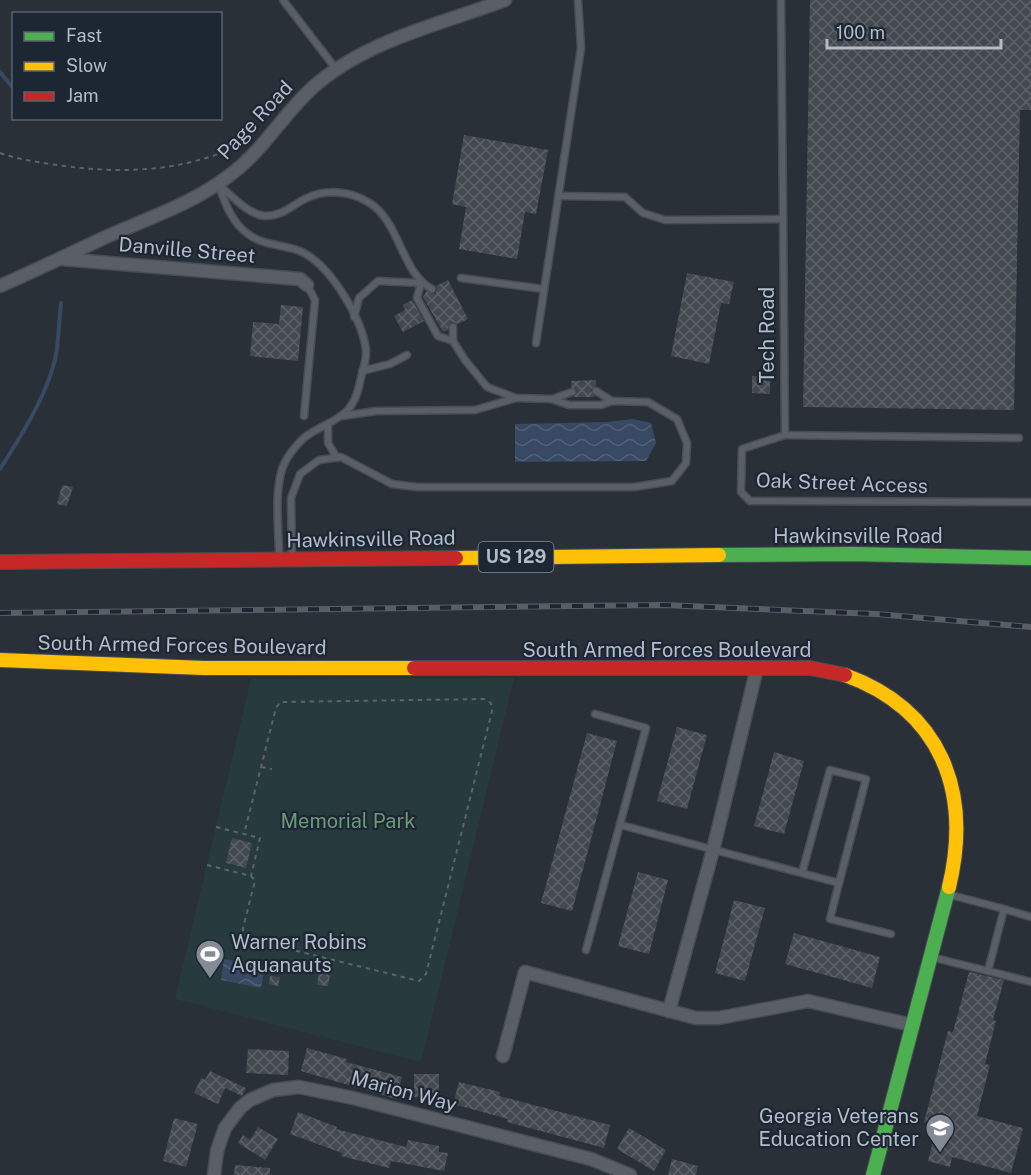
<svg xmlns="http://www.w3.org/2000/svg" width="1031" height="1175" viewBox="0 0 1031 1175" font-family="'Public Sans',sans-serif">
<defs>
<pattern id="water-waves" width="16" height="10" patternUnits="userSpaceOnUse" patternTransform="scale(1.5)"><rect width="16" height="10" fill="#384963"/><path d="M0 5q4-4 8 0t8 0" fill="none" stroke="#526178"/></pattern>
<pattern id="building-cross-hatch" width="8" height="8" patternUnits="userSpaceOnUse" patternTransform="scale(1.5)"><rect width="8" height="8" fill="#444950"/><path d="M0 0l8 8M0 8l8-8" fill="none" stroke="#5d6168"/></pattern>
</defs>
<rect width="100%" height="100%" fill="#2a3038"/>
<polygon fill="#273a3e" points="514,678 421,1062 175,999 251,679"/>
<g fill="url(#water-waves)">
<polygon points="633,419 651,423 656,443 646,461 515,462 515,424 607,422"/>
<polygon points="224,959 265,966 261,988 221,980"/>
</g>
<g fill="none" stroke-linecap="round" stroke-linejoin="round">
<g stroke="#384963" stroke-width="4">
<polyline points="0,72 14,89"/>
<path d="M0 469C21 436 48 394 56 355 59 338 59 320 61 303"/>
</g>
</g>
<g fill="url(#building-cross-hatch)">
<polygon points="810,0 1031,0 1031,110 1020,110 1014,410 803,407"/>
<polygon points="464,135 548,150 536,214 525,212 517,259 459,249 466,207 452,204"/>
<polygon points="687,273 734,282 729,304 721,303 709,364 671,356"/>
<polygon points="448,280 468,319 458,324 451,322 448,330 443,332 423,297 427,291 435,294 437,290 436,286"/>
<polygon points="412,300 424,321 403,332 394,316 405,310 403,305"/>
<polygon points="281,305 303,307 298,361 250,356 253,322 279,324"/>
<polygon points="752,376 770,377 770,394 752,393"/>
<polygon points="596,380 596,386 591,390 595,397 574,397 577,391 571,387 571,381"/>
<polygon points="62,485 73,487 67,506 57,504"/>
<polygon points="677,727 707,735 687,809 657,801"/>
<polygon points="587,733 617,741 572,911 541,903"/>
<polygon points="774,752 804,761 784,834 754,826"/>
<polygon points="232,838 252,843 246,868 226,863"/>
<polygon points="638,872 668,880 649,954 618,946"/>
<polygon points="734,900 765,908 745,981 715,973"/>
<polygon points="794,933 880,957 872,988 785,964"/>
<polygon points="208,949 219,950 215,974 204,972"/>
<polygon points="969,972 1004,980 993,1020 996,1021 985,1064 990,1065 977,1116 1023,1128 1011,1173 952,1157 950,1167 928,1161 937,1125 924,1122 948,1031 953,1032"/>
<polygon points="319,973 330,975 328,986 317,985"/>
<polygon points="270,976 280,977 278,986 269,984"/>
<polygon points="307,1048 347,1059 346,1062 402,1077 396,1099 301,1071"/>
<polygon points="248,1049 289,1051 288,1075 246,1073"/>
<polygon points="210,1071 246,1088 242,1096 225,1088 218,1104 194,1093 201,1078 205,1080"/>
<rect x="414" y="1074" width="25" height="23"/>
<polygon points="459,1082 500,1092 499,1096 610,1125 604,1148 507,1122 508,1119 453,1104"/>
<polygon points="298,1112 337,1127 336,1129 406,1147 408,1140 439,1146 439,1152 448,1153 444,1171 391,1161 389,1168 341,1156 342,1153 290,1134"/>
<polygon points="174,1118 198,1124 186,1167 163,1161"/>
<polygon points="258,1127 278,1139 265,1160 238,1143 243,1135 250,1140"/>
<polygon points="629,1128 666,1150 654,1171 617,1149"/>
<polygon points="672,1159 698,1166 696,1175 668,1175"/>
<polygon points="235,1165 270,1168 270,1175 234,1175"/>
</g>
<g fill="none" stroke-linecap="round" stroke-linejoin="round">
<g stroke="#484c53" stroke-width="9">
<g id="lane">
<polyline points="283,0 336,69"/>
<polyline points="781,0 785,435 1019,438"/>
<path d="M218 184C225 202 231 222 248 234 265 247 288 244 304 253 332 268 362 319 366 350 367 360 362 372 360 382 353 420 332 418 305 437 299 442 289 454 285 462 273 484 279 531 279 556"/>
<path d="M220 186C232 196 249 215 265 216 283 216 292 205 307 198 326 189 350 191 368 202 400 220 401 273 432 289"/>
<polyline points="559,196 625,197 643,213 665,220 783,219"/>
<polyline points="461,278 544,289"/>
<polyline points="354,317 359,298 378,281 421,283 417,298 438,336 453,341"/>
<polyline points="536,343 581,48 578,0"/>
<polyline points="362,371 390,364 407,355"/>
<polyline points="596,391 612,401"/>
<polyline points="552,399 572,392"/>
<polyline points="304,416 315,300 307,285"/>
<polyline points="342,416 376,411 475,410 516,398"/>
<polyline points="328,425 328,443 337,458"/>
<polyline points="785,435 742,449 741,492 750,501 1031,502"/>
<polyline points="292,556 291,498 300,474 319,460 341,457 392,484 417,487 634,487 672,481 686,463 687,443 677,419 648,402 612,401 601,405 569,405 551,399 516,398 487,387 465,360 453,341 453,327"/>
<polyline points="621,825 839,883 830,919 891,934"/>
<polyline points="802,873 830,770 866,779 839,883"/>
<polyline points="1004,909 1031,917"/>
<polyline points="586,950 646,728 595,714"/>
<polyline points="931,957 988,971 1004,909 947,894"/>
<polyline points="988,971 1031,982"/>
</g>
</g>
<g stroke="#484c53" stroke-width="15">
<g id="street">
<polyline points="62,259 300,279 307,285"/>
<path d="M0 286C36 270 72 253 108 236 149 218 194 203 230 175 262 152 282 116 311 89 365 40 439 25 505 0"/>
<polyline points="669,1011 713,850 757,668"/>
<polyline points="503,1056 525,972 696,1018 719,1018 808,1001 912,1025"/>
<polyline points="214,1175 217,1151 221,1139 225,1128 240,1108 250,1100 273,1090 299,1087 353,1098 591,1159 630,1175"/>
</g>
</g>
<g stroke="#484c53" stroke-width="16">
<g id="fast">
<polyline points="719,555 853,554 1031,558"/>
<polyline points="873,1175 949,887"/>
</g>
</g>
<g stroke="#484c53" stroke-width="16">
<g id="slow">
<polyline points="456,558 719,555"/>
<polyline points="0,660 204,668 414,668"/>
<path d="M845 675C941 710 972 791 949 887"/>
</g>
</g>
<g stroke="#484c53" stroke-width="16">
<g id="jam">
<polyline points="0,562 456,558"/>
<polyline points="414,668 810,668 845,675"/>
</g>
</g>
<g stroke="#5d636a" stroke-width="2" stroke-dasharray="4.5 4.5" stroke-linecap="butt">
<path d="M0 153C16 159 33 161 50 164 120 175 184 173 249 141"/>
<polyline points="261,767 272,769"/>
<polyline points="216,827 260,838 251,876"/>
<polyline points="207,865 251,876 255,881 243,928 243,932 248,939 419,981 426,974 492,711 491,703 484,699 280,702 276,708 244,834"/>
</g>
<use href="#lane" stroke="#5a5e66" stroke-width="6"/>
<use href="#street" stroke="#5a5e66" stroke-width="12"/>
<use href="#fast" stroke="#4caf50" stroke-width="14"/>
<use href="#slow" stroke="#ffc107" stroke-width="14"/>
<use href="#jam" stroke="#c62828" stroke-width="14"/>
<g stroke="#595d64" stroke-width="6">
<polyline id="rail" points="0,613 663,605 876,614 1031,627"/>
</g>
<use href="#rail" stroke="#1d2633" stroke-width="4" stroke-dasharray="11" stroke-linecap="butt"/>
</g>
<defs>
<g id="stadium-pin" transform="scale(1.5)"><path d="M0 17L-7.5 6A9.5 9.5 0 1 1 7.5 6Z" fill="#848b96" stroke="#1d2633"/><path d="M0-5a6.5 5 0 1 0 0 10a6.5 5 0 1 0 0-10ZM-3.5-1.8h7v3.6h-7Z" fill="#fff"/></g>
<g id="university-pin" transform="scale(1.5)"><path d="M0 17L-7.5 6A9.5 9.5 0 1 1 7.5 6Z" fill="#848b96" stroke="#1d2633"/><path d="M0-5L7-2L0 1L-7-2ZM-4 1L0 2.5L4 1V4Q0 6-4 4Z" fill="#fff"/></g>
</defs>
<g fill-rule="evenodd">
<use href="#stadium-pin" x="210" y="954"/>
<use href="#university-pin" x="940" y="1128"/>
</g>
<g text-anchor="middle" stroke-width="4.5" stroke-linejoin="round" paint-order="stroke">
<rect fill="#1d2633" stroke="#878f9c" stroke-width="1.5" x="478.5" y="542" width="75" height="30" rx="4.5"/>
<g font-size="18" font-weight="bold" fill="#b4bcc9">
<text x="516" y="563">US 129</text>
</g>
<g font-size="20" fill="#b4bcc9" stroke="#1d2633">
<text transform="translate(255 120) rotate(-47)" y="7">Page Road</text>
<text transform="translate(187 250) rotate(5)" y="7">Danville Street</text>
<text transform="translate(767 335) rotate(-90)" y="7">Tech Road</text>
<text transform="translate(842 483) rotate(2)" y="7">Oak Street Access</text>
<text x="858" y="543">Hawkinsville Road</text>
<text transform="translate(371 539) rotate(-1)" y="7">Hawkinsville Road</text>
<text transform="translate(182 645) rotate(1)" y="7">South Armed Forces Boulevard</text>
<text x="667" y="657">South Armed Forces Boulevard</text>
<text transform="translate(404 1091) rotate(15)" y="7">Marion Way</text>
</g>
<g font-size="20" fill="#6b9a76" stroke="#1d2633">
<text x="348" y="828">Memorial Park</text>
</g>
<g font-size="20" fill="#b4bcc9" stroke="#1d2633" text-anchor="start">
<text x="231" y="949">Warner Robins<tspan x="231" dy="23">Aquanauts</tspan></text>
<text x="919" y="1123" text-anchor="end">Georgia Veterans<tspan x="919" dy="23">Education Center</tspan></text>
</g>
</g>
<rect x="12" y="12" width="210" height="108" fill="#1d2633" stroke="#59626f" stroke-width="1.5"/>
<rect x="24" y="32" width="30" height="9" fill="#4caf50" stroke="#59626f" stroke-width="1.5"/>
<text x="66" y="42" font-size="18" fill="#b4bcc9">Fast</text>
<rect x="24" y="62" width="30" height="9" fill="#ffc107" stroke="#59626f" stroke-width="1.5"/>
<text x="66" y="72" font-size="18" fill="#b4bcc9">Slow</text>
<rect x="24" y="92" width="30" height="9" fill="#c62828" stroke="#59626f" stroke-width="1.5"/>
<text x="66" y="102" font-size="18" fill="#b4bcc9">Jam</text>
<path d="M827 39v9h174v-9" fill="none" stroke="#b4bcc9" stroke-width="3"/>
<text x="836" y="39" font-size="18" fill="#b4bcc9" stroke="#1d2633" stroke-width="4.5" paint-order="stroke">100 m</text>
</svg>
